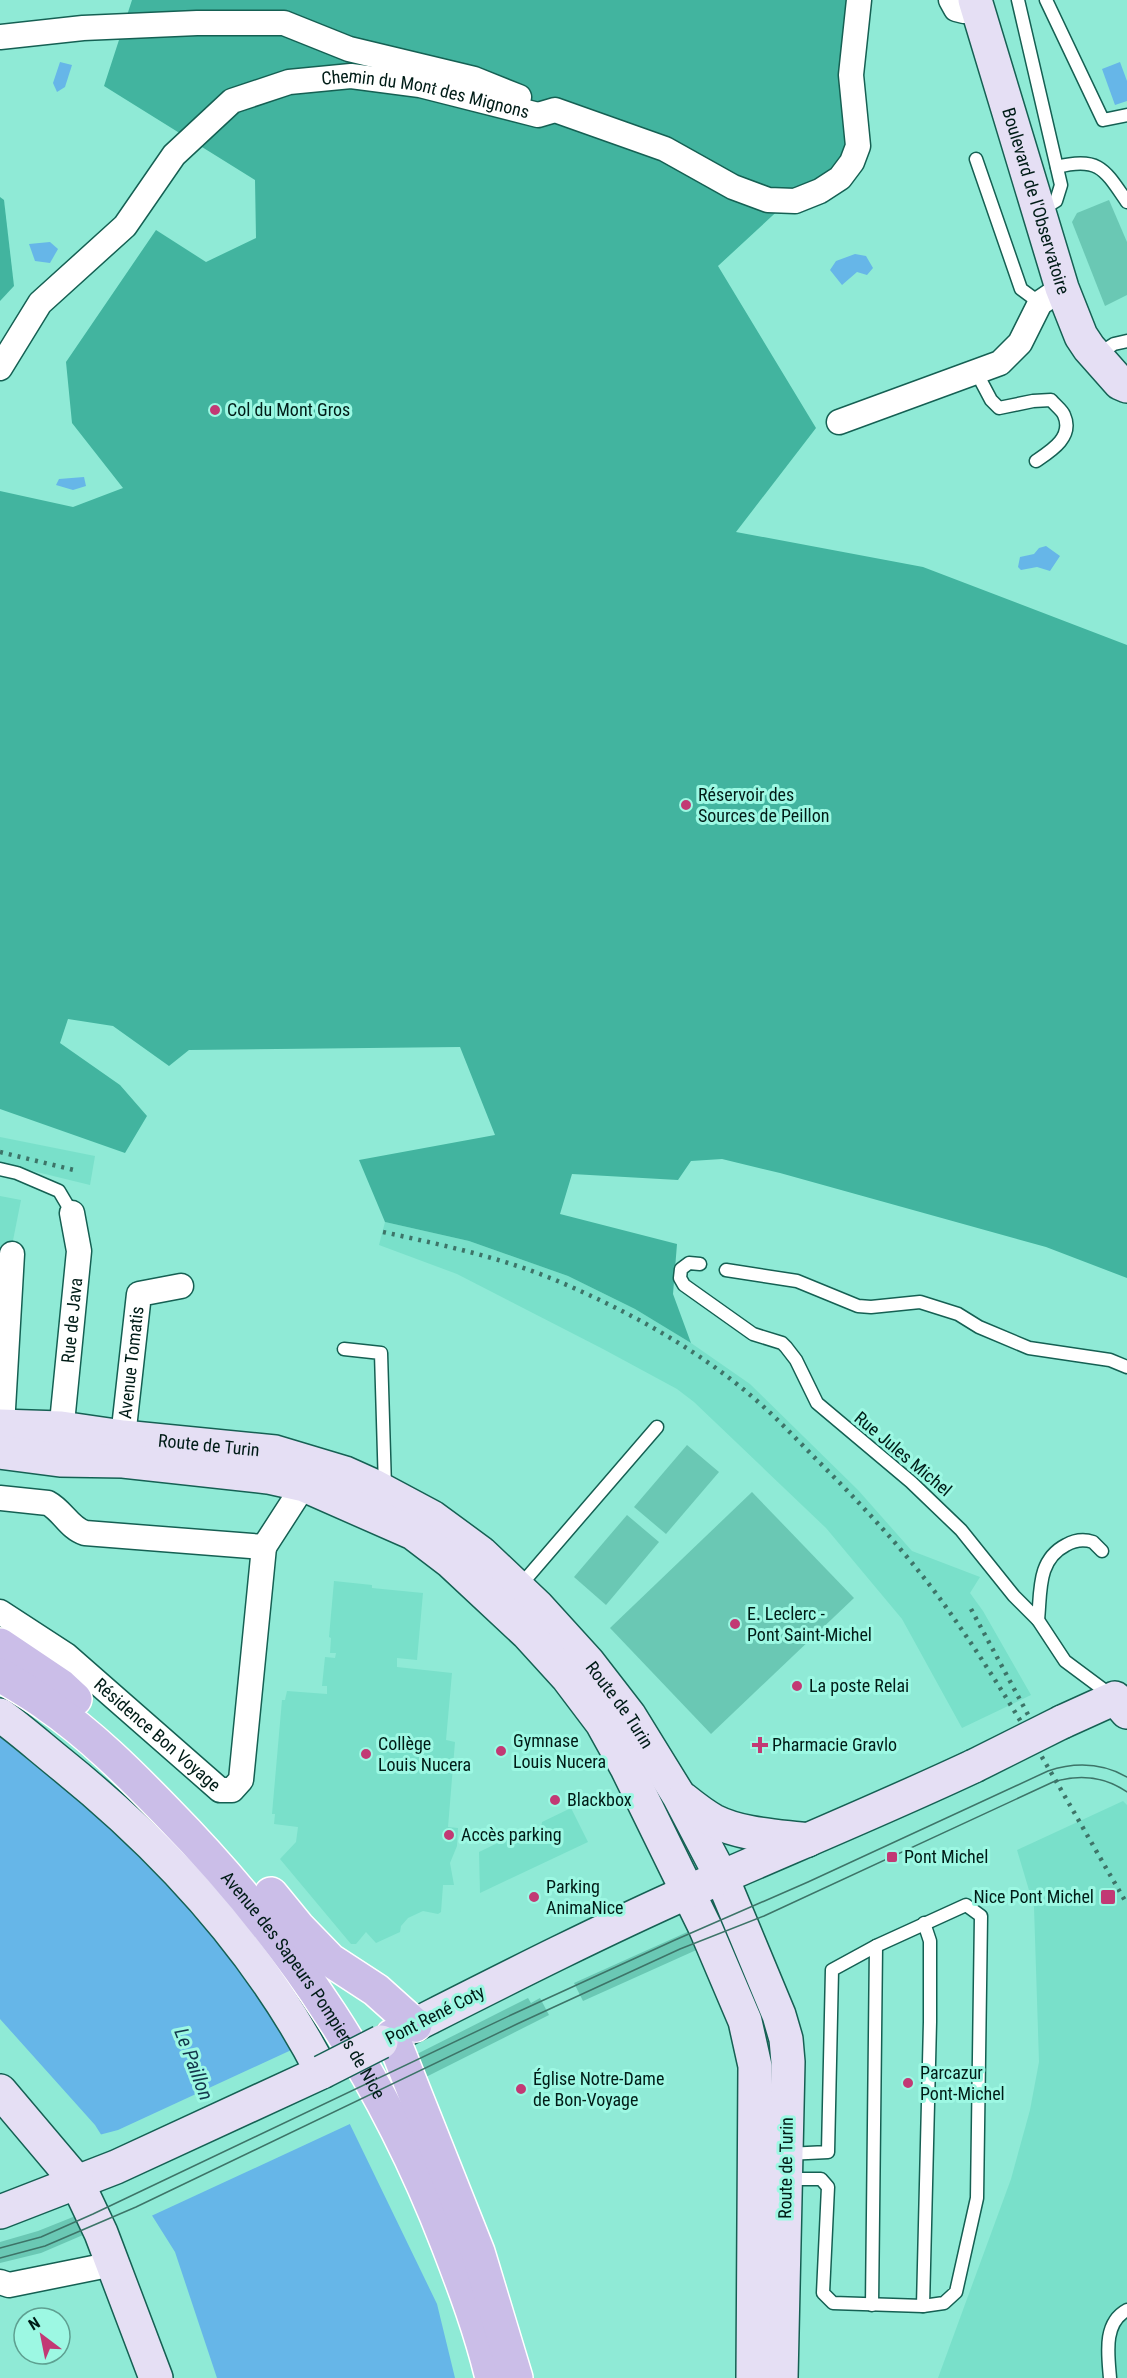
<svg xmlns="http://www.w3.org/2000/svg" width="1127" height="2378" viewBox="0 0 1127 2378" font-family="'Roboto Condensed',sans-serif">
<rect width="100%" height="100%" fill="#8fead6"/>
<g fill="#79e0ca">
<polygon points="0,1137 95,1156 90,1185 0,1163"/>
<polygon points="0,1196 21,1200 0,1306"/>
<polygon points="385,1222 469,1241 568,1276 635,1309 691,1343 750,1384 858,1490 912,1551 980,1577 970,1593 983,1611 1031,1695 962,1728 902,1619 826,1528 694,1402 677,1389 603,1349 457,1274 379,1245"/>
<polygon points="334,1581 372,1585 372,1588 423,1593 417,1660 397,1658 397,1667 452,1673 446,1740 455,1742 448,1827 458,1828 457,1846 450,1863 454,1885 443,1885 441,1912 438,1914 423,1911 408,1918 401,1926 400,1932 376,1943 366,1932 356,1944 351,1944 280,1859 296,1842 298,1827 274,1824 275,1814 272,1814 282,1700 285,1700 287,1691 327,1694 327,1686 322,1686 325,1657 335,1658 336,1653 330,1653 331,1638 329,1637"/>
<polygon points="1123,1801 1127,1805 1127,2378 938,2378 1011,2179 1030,2110 1039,2062 1034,1907 1017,1850"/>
<polygon points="571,1808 588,1842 480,1893 479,1852 518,1833 540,1835 542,1822"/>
</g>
<g fill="#6ac8b4">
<polygon points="1109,200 1127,242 1127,295 1105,306 1072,222 1077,213"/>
<polygon points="687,1445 719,1472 666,1534 634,1507"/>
<polygon points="752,1492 854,1598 711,1734 610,1628"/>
<polygon points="627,1515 659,1542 606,1605 574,1577"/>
<polygon points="694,1929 703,1947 583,2001 574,1983"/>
<polygon points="528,1998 531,2003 540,1998 549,2015 418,2081 413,2056"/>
<polygon points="83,2213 90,2232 41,2253 0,2263 0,2242 38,2231"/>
</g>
<g fill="#42b49f">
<polygon points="132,0 862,0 863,149 784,205 718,266 816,428 736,532 923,567 1127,645 1127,1278 1046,1247 780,1173 722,1159 691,1161 678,1180 572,1174 560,1214 677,1244 673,1294 691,1343 635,1309 568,1276 469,1241 385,1222 359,1160 495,1135 460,1047 189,1050 169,1066 113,1026 68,1019 60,1043 120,1085 147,1116 125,1153 0,1109 0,491 73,507 123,488 72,423 66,362 156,230 206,262 256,238 255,180 104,86"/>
<polygon points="0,197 4,200 14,286 0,301"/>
</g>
<g fill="#66b6e8">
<polygon points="60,62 72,65 65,87 57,92 53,83"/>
<polygon points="1120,62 1127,81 1127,101 1115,105 1102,69"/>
<polygon points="50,242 58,249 50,263 35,261 29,244"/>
<polygon points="855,254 866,256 873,268 867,275 857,272 842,285 830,270 836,261"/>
<polygon points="84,477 86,486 73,490 56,485 59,479"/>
<polygon points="1046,546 1060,556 1050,571 1037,567 1021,570 1018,567 1020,557 1034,554 1039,548"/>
<polygon points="0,1737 101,1819 216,1935 344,2112 437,2304 455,2378 217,2378 175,2252 95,2125 0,2019"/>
</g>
<polygon fill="#8fead6" points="300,2046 346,2110 352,2123 149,2217 99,2135 118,2130"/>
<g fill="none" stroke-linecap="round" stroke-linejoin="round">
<g stroke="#156053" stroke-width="15">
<g id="service">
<polyline points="1018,0 1061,185 1056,201 1040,211"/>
<polyline points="1046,0 1103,120 1127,115"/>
<polyline points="976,159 1021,289 1040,303"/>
<path d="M1057 167C1099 156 1105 170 1127 202"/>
<polyline points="1097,355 1114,344 1127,341"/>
<path d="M982 383 991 400 999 408 1033 401 1051 400C1055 405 1062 410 1064 415 1074 437 1051 451 1036 461"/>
<polyline points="0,1169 17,1173 59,1191 72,1213"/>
<polyline points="700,1264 689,1263 681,1269 680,1278 684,1285 753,1334 782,1343 786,1347 796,1360 817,1403 911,1482 961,1530 1014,1596 1038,1620 1065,1661 1112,1696"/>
<polyline points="726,1270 797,1281 858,1306 871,1307 920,1302 958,1314 979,1327 1029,1348 1110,1360 1127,1367"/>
<polyline points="344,1349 381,1353 385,1488"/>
<polyline points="519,1587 657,1427"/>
<path d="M1038 1620C1041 1591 1037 1560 1066 1545 1075 1540 1084 1539 1093 1542L1102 1551"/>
<polyline points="786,2179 821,2179 828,2187 823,2293 833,2303 923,2306 944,2303 956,2292 977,2198 981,1916 966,1905 876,1946 832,1970 828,2152 787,2154"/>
<polyline points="872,2305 876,1946"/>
<polyline points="923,2306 930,2022 930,1941 924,1923"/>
<path d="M1110 2378C1108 2354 1103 2323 1127 2310"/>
</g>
</g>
<g stroke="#156053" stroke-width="27">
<g id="minor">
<polyline points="951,0 956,9 964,11 977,8"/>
<polyline points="0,37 83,28 197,23 284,23 349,49 474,79 519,97"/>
<path id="s1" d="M0 368 40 303 125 226 174 155 232 101 289 82 351 76 420 85 538 115 555 110 665 149 733 187 768 200 795 201 820 191 840 178 852 162 858 146 851 75 859 0"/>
<polyline points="839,422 1000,363 1020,343 1040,303 1062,288"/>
<polyline points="2,1426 12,1254"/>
<path id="s2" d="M123 1437 139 1294 181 1286"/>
<path id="s3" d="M60 1443 79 1251 72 1213"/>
<path d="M0 1498 48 1503C63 1511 69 1528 85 1533L264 1547 304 1485"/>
<path id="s4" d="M0 1612 66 1655 220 1790H232L241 1780 264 1547"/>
<polyline points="0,2282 9,2285 113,2264"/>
</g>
</g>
<g stroke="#156053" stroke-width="36">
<g id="secondary">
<path id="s5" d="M975 0 1062 288 1081 336 1089 348 1120 383 1127 386"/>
<path id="s6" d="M0 1426 61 1428 123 1437 275 1452 345 1473 374 1486 432 1517 481 1553 538 1607 588 1662 629 1715 679 1796 722 1878 779 2015 786 2039 788 2062 781 2378"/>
<polyline points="0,1452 60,1460 123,1461 268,1477 304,1485 413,1533 451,1562 527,1633 568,1678 602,1723 627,1768 705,1927 745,2021 755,2066 753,2378"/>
<path d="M0 1715C21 1730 41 1748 61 1764 165 1848 260 1951 322 2072L116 2167 0 2212"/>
<polyline points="1062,1722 1115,1698 1127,1712"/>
<path d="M683 1799C693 1807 703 1815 714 1821 742 1835 778 1836 808 1840"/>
<path d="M391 2037C490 1987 589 1936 690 1891 785 1849 880 1810 974 1766"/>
<polyline points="0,2091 77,2182 101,2233 156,2378"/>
</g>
</g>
<g stroke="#fff" stroke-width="36">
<g id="primary">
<polyline points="0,1645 61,1686 75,1699"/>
<path id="s7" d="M0 1675C15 1684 31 1693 46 1704 90 1734 130 1774 167 1812 292 1939 384 2079 448 2245 465 2289 481 2332 492 2378"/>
<polyline points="271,1894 298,1927 330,1960 376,1990 415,2025"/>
<polyline points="392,2036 478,2252 516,2378"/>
</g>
</g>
<use href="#service" stroke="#fff" stroke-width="12"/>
<use href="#minor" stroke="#fff" stroke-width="24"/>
<use href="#secondary" stroke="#e5dff4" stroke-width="33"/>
<use href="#primary" stroke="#cbbee8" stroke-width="33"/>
<g stroke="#3d7468" stroke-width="1.5">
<path d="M0 2248 41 2237 93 2214 511 2015 675 1940 808 1882 1048 1771C1075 1762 1102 1763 1127 1777"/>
<path d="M0 2258 45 2246 136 2207 517 2024 680 1949 764 1916 1053 1782C1079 1774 1104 1776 1127 1792"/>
</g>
<g stroke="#3d7468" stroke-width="4.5" stroke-dasharray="3 6" stroke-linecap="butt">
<polyline points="0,1152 74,1170"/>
<path d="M383 1232C443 1245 504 1258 560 1282 630 1312 699 1350 756 1400 779 1420 799 1442 820 1463 862 1505 902 1548 938 1596 1009 1693 1066 1800 1127 1904"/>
<polyline points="971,1609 1032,1722"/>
</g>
<g stroke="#156053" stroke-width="36" stroke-linecap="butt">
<g id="secondary-bridge">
<polyline points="974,1766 1062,1722"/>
<polyline points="322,2072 381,2042"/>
</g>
</g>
<use href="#secondary-bridge" stroke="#e5dff4" stroke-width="33"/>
</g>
<g fill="#c23974" stroke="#9df8e3" stroke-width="2">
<circle cx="215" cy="410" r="6"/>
<circle cx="686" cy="805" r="6"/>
<circle cx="735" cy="1624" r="6"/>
<circle cx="797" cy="1686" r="6"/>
<path d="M757 1736h6v6h6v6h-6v6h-6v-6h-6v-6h6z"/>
<circle cx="501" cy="1751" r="6"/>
<circle cx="366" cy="1754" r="6"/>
<circle cx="555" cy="1800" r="6"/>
<circle cx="449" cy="1835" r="6"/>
<rect x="886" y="1851" width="12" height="12" rx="3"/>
<circle cx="534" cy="1897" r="6"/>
<rect x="1100" y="1889" width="16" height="16" rx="3"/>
<circle cx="908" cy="2083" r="6"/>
<circle cx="521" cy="2089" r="6"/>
</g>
<g text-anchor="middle" stroke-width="6" stroke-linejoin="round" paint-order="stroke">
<g font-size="18" fill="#001c17" stroke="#9df8e3">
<text dy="6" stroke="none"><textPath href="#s1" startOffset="555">Chemin du Mont des Mignons</textPath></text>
<text dy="6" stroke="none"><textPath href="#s5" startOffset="210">Boulevard de l'Observatoire</textPath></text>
<text dy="6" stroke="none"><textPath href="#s3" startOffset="123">Rue de Java</textPath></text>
<text dy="6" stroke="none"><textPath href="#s2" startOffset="75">Avenue Tomatis</textPath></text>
<text dy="6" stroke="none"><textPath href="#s6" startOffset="210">Route de Turin</textPath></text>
<text transform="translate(903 1454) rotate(40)" y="6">Rue Jules Michel</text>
<text dy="6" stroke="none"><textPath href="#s6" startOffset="714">Route de Turin</textPath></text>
<text dy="6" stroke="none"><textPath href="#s4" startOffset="200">Résidence Bon Voyage</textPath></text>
<text dy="6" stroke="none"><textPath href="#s7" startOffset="438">Avenue des Sapeurs Pompiers de Nice</textPath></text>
<text transform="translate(435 2015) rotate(-27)" y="6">Pont René Coty</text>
<text transform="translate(786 2168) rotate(-89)" y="6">Route de Turin</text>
</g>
<g font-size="18" fill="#001c17" stroke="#9df8e3" text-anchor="start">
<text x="227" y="416">Col du Mont Gros</text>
<text x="698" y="801">Réservoir des<tspan x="698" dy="21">Sources de Peillon</tspan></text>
<text x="747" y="1620">E. Leclerc -<tspan x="747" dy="21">Pont Saint-Michel</tspan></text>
<text x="809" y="1692">La poste Relai</text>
<text x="513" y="1747">Gymnase<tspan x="513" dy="21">Louis Nucera</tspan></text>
<text x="378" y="1750">Collège<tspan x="378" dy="21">Louis Nucera</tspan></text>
<text x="772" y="1751">Pharmacie Gravlo</text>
<text x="567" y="1806">Blackbox</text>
<text x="461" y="1841">Accès parking</text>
<text x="904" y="1863">Pont Michel</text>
<text x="546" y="1893">Parking<tspan x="546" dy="21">AnimaNice</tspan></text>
<text x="1094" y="1903" text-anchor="end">Nice Pont Michel</text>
<text x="920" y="2079">Parcazur<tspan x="920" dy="21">Pont-Michel</tspan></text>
<text x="533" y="2085">Église Notre-Dame<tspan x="533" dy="21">de Bon-Voyage</tspan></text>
</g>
<g font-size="20" font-style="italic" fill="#14374c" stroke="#9df8e3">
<text transform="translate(194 2064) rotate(69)" y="7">Le Paillon</text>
</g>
</g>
<g transform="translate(42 2336) rotate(328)"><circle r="28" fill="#9df8e3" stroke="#5ea091" stroke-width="1.5"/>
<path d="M0-4.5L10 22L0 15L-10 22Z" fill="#c23974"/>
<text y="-9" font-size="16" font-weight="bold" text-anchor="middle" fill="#001c17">N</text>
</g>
</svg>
